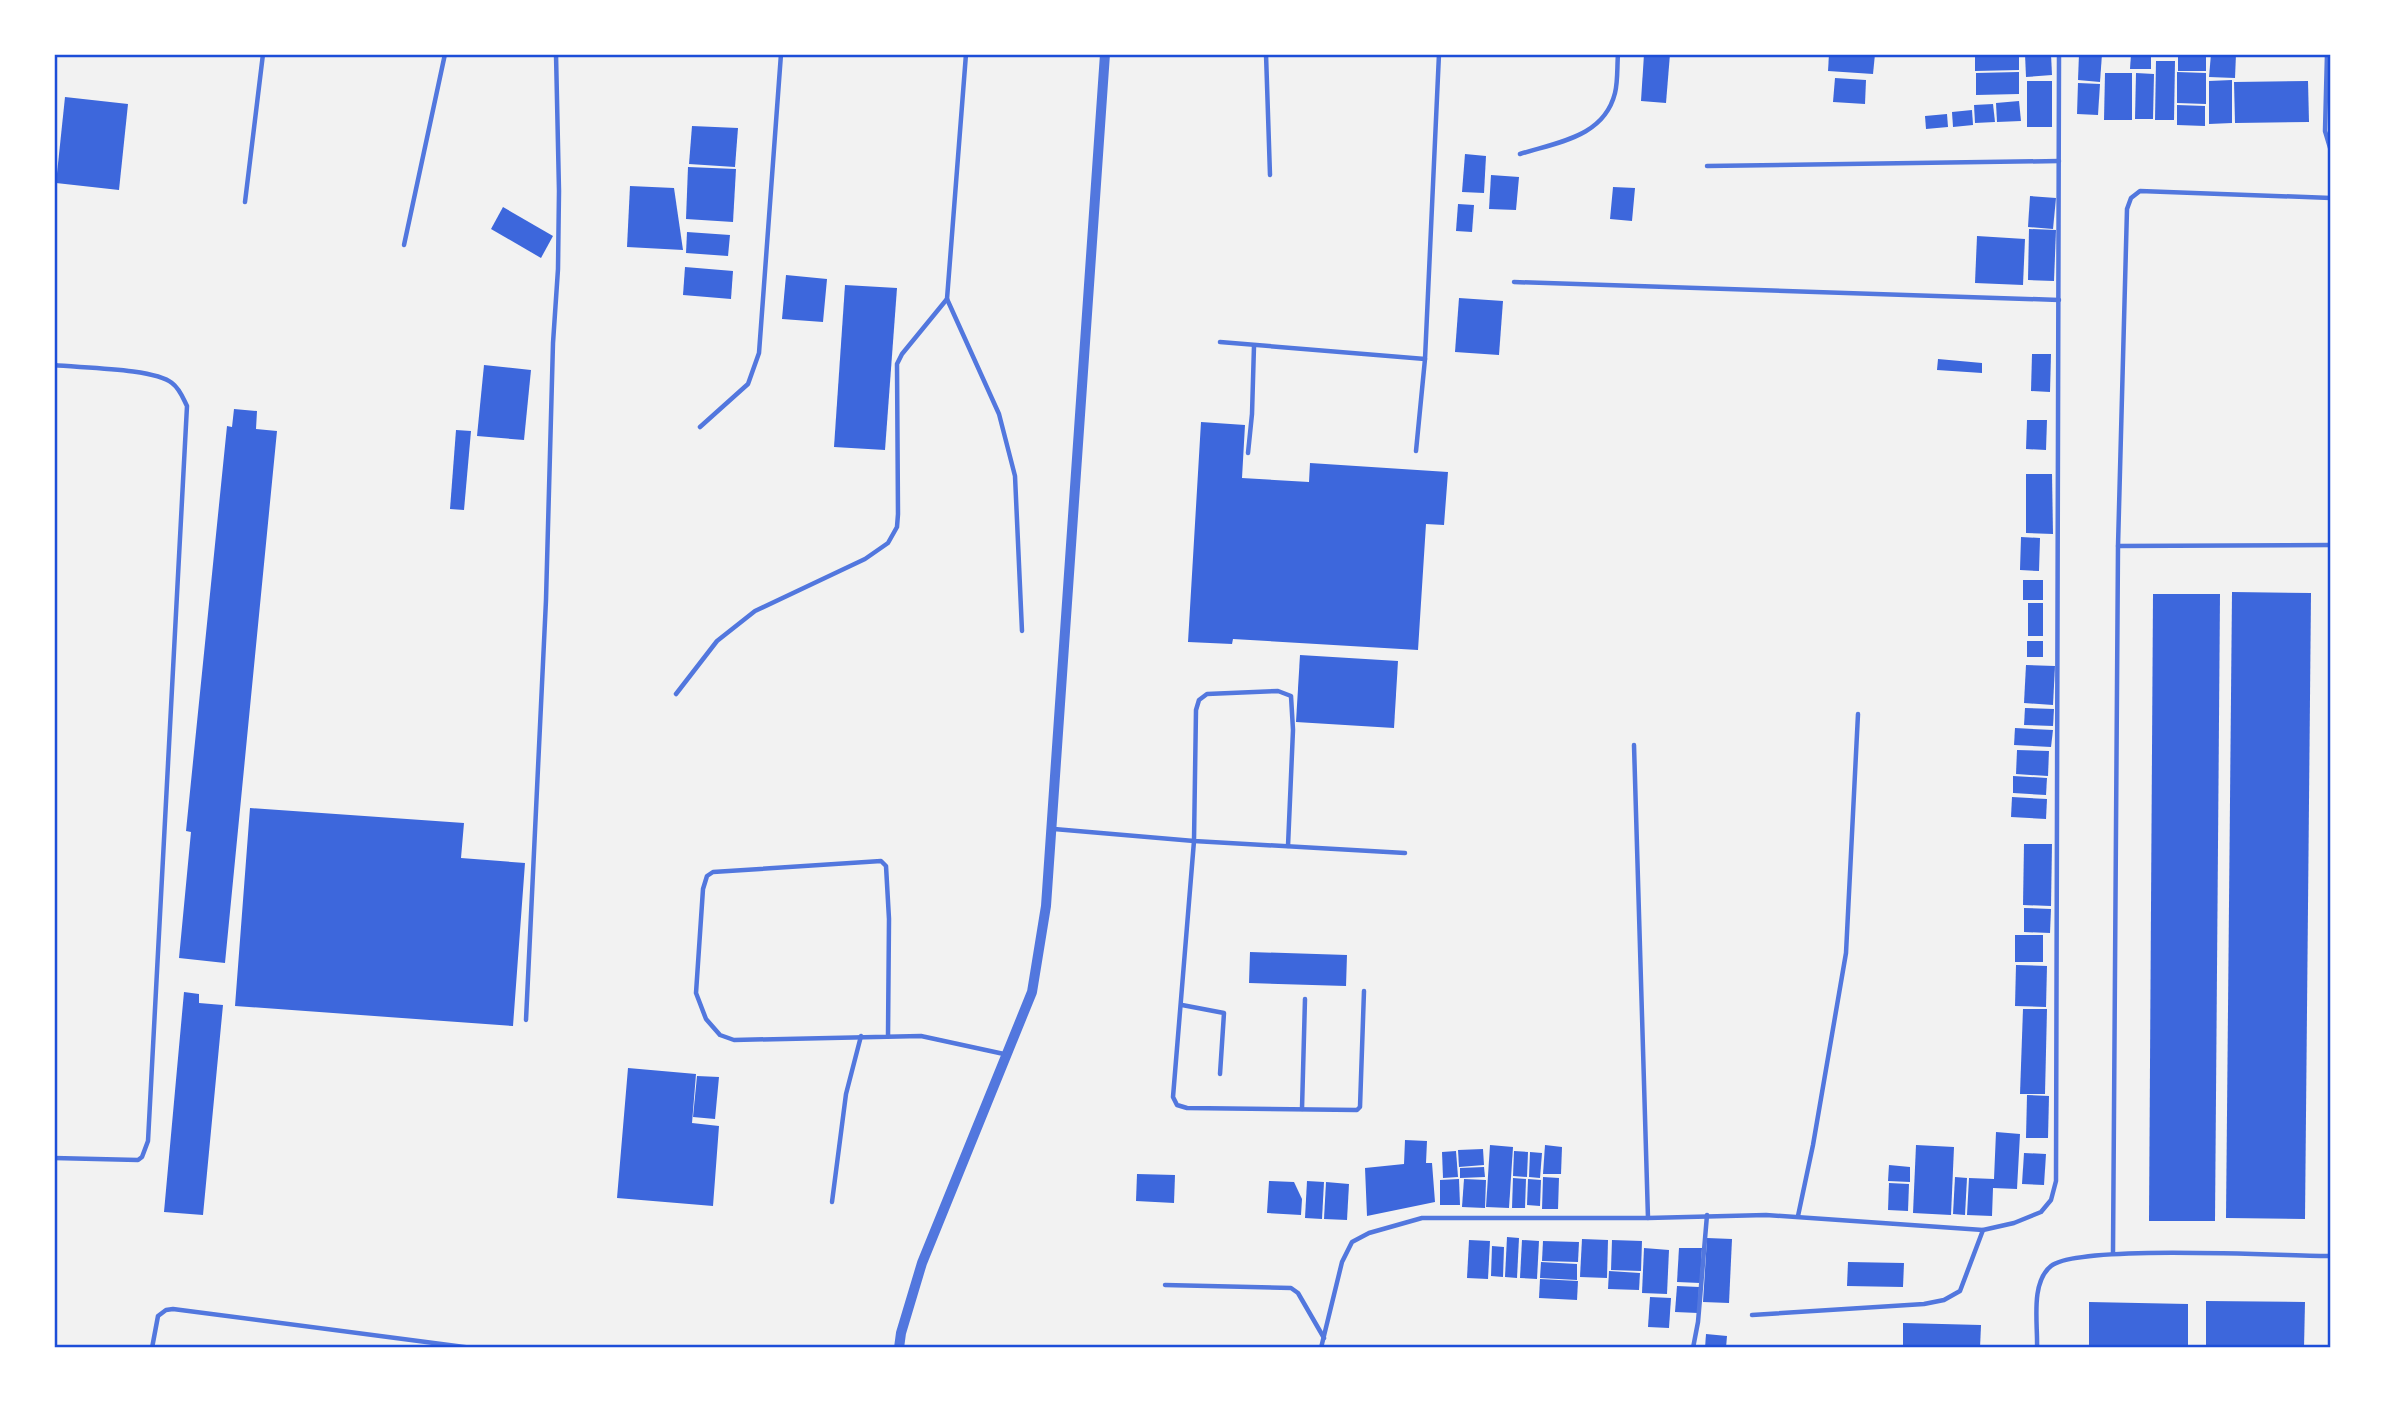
<svg xmlns="http://www.w3.org/2000/svg" width="2385" height="1402" viewBox="0 0 2385 1402" font-family="Spectral,serif">
<rect width="100%" height="100%" fill="#f2f2f2"/>
<g fill="#3d67dc">
<polygon points="1644,54 1670,54 1666,103 1641,101"/>
<polygon points="1829,54 1875,54 1873,74 1828,71"/>
<polygon points="1975,54 2019,54 2019,70 1975,71"/>
<polygon points="2025,54 2051,54 2052,75 2026,77"/>
<polygon points="2079,54 2102,54 2100,82 2078,80"/>
<polygon points="2131,54 2151,54 2151,69 2130,69"/>
<rect x="2178" y="54" width="28" height="17"/>
<polygon points="2211,54 2236,54 2235,78 2209,77"/>
<polygon points="2156,61 2175,61 2174,120 2155,120"/>
<polygon points="2019,72 2019,94 1976,95 1976,73"/>
<polygon points="2177,72 2206,73 2206,104 2177,103"/>
<polygon points="2105,73 2132,73 2132,120 2104,120"/>
<polygon points="2136,73 2154,74 2153,119 2135,119"/>
<polygon points="1835,78 1866,80 1865,104 1833,102"/>
<polygon points="2232,80 2232,123 2209,124 2209,81"/>
<rect x="2027" y="81" width="25" height="46"/>
<polygon points="2308,81 2309,122 2235,123 2234,82"/>
<polygon points="2078,83 2100,84 2098,115 2077,114"/>
<polygon points="65,97 128,104 119,190 56,183"/>
<polygon points="2019,101 2021,121 1997,122 1996,103"/>
<polygon points="1993,104 1995,122 1975,123 1974,105"/>
<polygon points="2177,105 2205,106 2205,126 2177,125"/>
<polygon points="1972,110 1973,125 1953,127 1952,112"/>
<polygon points="1947,114 1948,127 1926,129 1925,116"/>
<polygon points="692,126 738,128 735,167 689,164"/>
<polygon points="1465,154 1486,156 1484,193 1462,192"/>
<polygon points="688,167 736,169 733,222 686,219"/>
<polygon points="1491,175 1519,177 1516,210 1489,209"/>
<polygon points="630,186 674,188 683,250 627,247"/>
<polygon points="1613,187 1635,188 1632,221 1610,219"/>
<polygon points="2030,196 2056,198 2053,229 2028,227"/>
<polygon points="1458,204 1474,205 1472,232 1456,231"/>
<polygon points="503,207 553,236 541,258 491,229"/>
<polygon points="2029,229 2056,230 2054,281 2028,280"/>
<polygon points="687,232 730,235 728,256 686,253"/>
<polygon points="1977,236 2025,239 2023,285 1975,283"/>
<polygon points="685,267 733,271 731,299 683,295"/>
<polygon points="786,275 827,279 823,322 782,319"/>
<polygon points="845,285 897,288 885,450 834,447"/>
<polygon points="1459,298 1503,301 1499,355 1455,352"/>
<polygon points="2032,354 2051,354 2050,392 2031,391"/>
<polygon points="1938,359 1982,363 1982,373 1937,370"/>
<polygon points="484,365 531,370 524,440 477,436"/>
<polygon points="234,409 257,411 256,429 277,431 225,963 179,958 191,832 186,831 227,426 232,427"/>
<polygon points="2027,420 2047,420 2046,450 2026,449"/>
<polygon points="1201,422 1245,425 1242,478 1309,482 1310,463 1448,472 1444,525 1426,524 1418,650 1233,639 1232,644 1188,642"/>
<polygon points="456,430 471,431 464,510 450,509"/>
<polygon points="2026,474 2052,474 2053,534 2026,533"/>
<polygon points="2021,537 2040,538 2039,571 2020,570"/>
<rect x="2023" y="580" width="20" height="20"/>
<polygon points="2232,592 2311,593 2305,1219 2226,1218"/>
<polygon points="2153,594 2220,594 2215,1221 2149,1221"/>
<rect x="2028" y="603" width="15" height="33"/>
<rect x="2027" y="641" width="16" height="16"/>
<polygon points="1300,655 1398,661 1394,728 1296,722"/>
<polygon points="2026,665 2055,666 2053,705 2024,703"/>
<polygon points="2025,708 2054,709 2053,726 2024,725"/>
<polygon points="2015,728 2053,730 2051,747 2014,745"/>
<polygon points="2017,750 2049,751 2048,776 2016,774"/>
<polygon points="2013,776 2047,778 2046,795 2013,793"/>
<polygon points="2012,797 2047,799 2046,819 2011,817"/>
<polygon points="250,808 464,823 461,858 525,863 513,1026 235,1006"/>
<polygon points="2024,844 2052,844 2051,906 2023,905"/>
<polygon points="2024,908 2051,909 2050,933 2024,932"/>
<rect x="2015" y="935" width="28" height="27"/>
<polygon points="1250,952 1347,955 1346,986 1249,983"/>
<polygon points="2016,965 2047,966 2046,1007 2015,1006"/>
<polygon points="184,992 199,994 199,1003 223,1005 203,1215 164,1212"/>
<polygon points="2023,1009 2047,1009 2045,1094 2020,1094"/>
<polygon points="628,1068 696,1074 692,1123 719,1126 713,1206 617,1198"/>
<polygon points="697,1076 719,1077 715,1119 693,1117"/>
<polygon points="2027,1095 2049,1096 2048,1138 2026,1138"/>
<polygon points="1996,1132 2020,1134 2017,1189 1993,1188 1992,1216 1967,1215 1969,1178 1994,1179"/>
<polygon points="1405,1140 1427,1141 1426,1163 1432,1163 1435,1202 1367,1216 1365,1168 1404,1164"/>
<polygon points="1490,1145 1513,1147 1509,1208 1486,1207"/>
<polygon points="1545,1145 1562,1147 1561,1174 1543,1174"/>
<polygon points="1916,1145 1954,1147 1951,1215 1913,1213"/>
<polygon points="1483,1149 1484,1165 1459,1167 1458,1150"/>
<polygon points="1456,1151 1458,1177 1443,1178 1442,1152"/>
<polygon points="1514,1151 1528,1152 1527,1177 1513,1176"/>
<polygon points="1530,1152 1542,1153 1540,1178 1529,1177"/>
<polygon points="2024,1153 2046,1154 2044,1185 2022,1184"/>
<polygon points="1889,1165 1910,1167 1910,1182 1888,1181"/>
<polygon points="1484,1167 1485,1177 1460,1178 1460,1168"/>
<polygon points="1137,1174 1175,1175 1174,1203 1136,1201"/>
<polygon points="1543,1177 1559,1178 1558,1209 1542,1209"/>
<polygon points="1955,1177 1967,1178 1965,1215 1953,1214"/>
<polygon points="1513,1178 1526,1179 1525,1208 1512,1208"/>
<polygon points="1459,1179 1460,1205 1440,1205 1440,1180"/>
<polygon points="1464,1179 1486,1180 1485,1208 1462,1207"/>
<polygon points="1528,1179 1541,1180 1540,1206 1527,1205"/>
<polygon points="1269,1181 1294,1182 1302,1199 1301,1215 1267,1213"/>
<polygon points="1307,1181 1324,1182 1322,1219 1305,1218"/>
<polygon points="1326,1182 1349,1184 1347,1220 1324,1219"/>
<polygon points="1889,1183 1909,1184 1908,1211 1888,1210"/>
<polygon points="1507,1237 1519,1238 1517,1278 1505,1277"/>
<polygon points="1707,1238 1732,1239 1729,1303 1703,1302"/>
<polygon points="1582,1239 1608,1240 1607,1278 1580,1277"/>
<polygon points="1469,1240 1490,1241 1488,1279 1467,1278"/>
<polygon points="1522,1240 1539,1241 1537,1279 1520,1278"/>
<polygon points="1612,1240 1642,1241 1641,1271 1611,1270"/>
<polygon points="1543,1241 1579,1242 1578,1262 1542,1261"/>
<polygon points="1492,1246 1504,1247 1503,1277 1491,1276"/>
<polygon points="1644,1248 1669,1250 1667,1294 1642,1293"/>
<polygon points="1679,1248 1702,1248 1700,1283 1677,1282"/>
<polygon points="1541,1262 1577,1264 1577,1280 1540,1278"/>
<polygon points="1848,1262 1904,1263 1903,1287 1847,1286"/>
<polygon points="1609,1271 1640,1273 1639,1290 1608,1289"/>
<polygon points="1540,1279 1578,1281 1577,1300 1539,1298"/>
<polygon points="1677,1286 1699,1287 1698,1313 1675,1312"/>
<polygon points="1650,1297 1671,1298 1669,1328 1648,1327"/>
<polygon points="2206,1301 2305,1302 2304,1348 2206,1348"/>
<polygon points="2089,1302 2188,1304 2188,1348 2089,1348"/>
<polygon points="1903,1323 1981,1325 1980,1348 1903,1348"/>
<polygon points="1706,1334 1727,1336 1726,1348 1705,1348"/>
</g>
<g fill="none" stroke-linecap="round" stroke-linejoin="round">
<g stroke="#5277de" stroke-width="4.5">
<polyline points="966,54 947,299 999,414 1015,476 1022,631"/>
<polyline points="1266,54 1270,175"/>
<polyline points="2327,54 2325,131 2331,151"/>
<path d="M1520 154C1558 142 1604 137 1615 93 1618 81 1617 66 1618 54"/>
<polyline points="1707,166 2059,161"/>
<polyline points="245,202 263,54"/>
<polyline points="404,245 445,54"/>
<polyline points="1514,282 2059,300"/>
<polyline points="1220,342 1425,359"/>
<path d="M54 365C81 368 154 368 172 383 180 389 183 398 187 406L148 1141 142 1157 138 1160 54 1158"/>
<polyline points="700,427 748,384 759,353 781,54"/>
<polyline points="1416,451 1425,359 1439,54"/>
<polyline points="1248,453 1252,414 1254,346"/>
<polyline points="2118,546 2331,545"/>
<polyline points="676,694 717,641 755,611 865,559 888,543 897,527 898,514 897,364 902,354 947,299"/>
<polyline points="1634,745 1648,1218"/>
<polyline points="1054,829 1194,841 1405,853"/>
<polyline points="1288,846 1293,730 1291,696 1278,691 1207,694 1199,700 1196,710 1194,841 1173,1097 1177,1105 1187,1108 1357,1110 1360,1107 1364,991"/>
<polyline points="1182,1005 1224,1013 1220,1074"/>
<polyline points="526,1020 546,600 553,343 558,269 559,191 556,54"/>
<polyline points="888,1036 889,919 886,866 881,861 713,872 707,876 703,889 696,993 706,1019 720,1035 734,1040 921,1036 1004,1054"/>
<polyline points="1302,1109 1305,999"/>
<polyline points="832,1202 846,1094 861,1036"/>
<polyline points="1798,1216 1813,1145 1846,953 1858,714"/>
<polyline points="2113,1253 2118,546 2127,209 2131,198 2140,191 2331,198"/>
<polyline points="1165,1285 1291,1288 1298,1293 1324,1338"/>
<polyline points="1752,1315 1924,1304 1944,1300 1960,1291 1983,1230"/>
<polyline points="152,1348 158,1316 166,1310 173,1309 472,1348"/>
<polyline points="1321,1348 1342,1262 1352,1242 1369,1233 1422,1218 1648,1218 1766,1215 1983,1230 2014,1223 2041,1212 2051,1200 2056,1181 2059,54"/>
<polyline points="1693,1348 1698,1322 1707,1215"/>
<path d="M2037 1348C2038 1324 2030 1283 2051 1266 2078 1244 2285 1256 2331 1256"/>
</g>
<polyline stroke="#5277de" stroke-width="10" points="899,1348 901,1333 922,1263 1032,992 1046,906 1105,54"/>
</g>
<rect width="2385" height="1402" fill="none" stroke="#ffffff" stroke-width="112"/>
<rect x="56" y="56" width="2273" height="1290" fill="none" stroke="#1d4ed8" stroke-width="2.5"/>
</svg>
